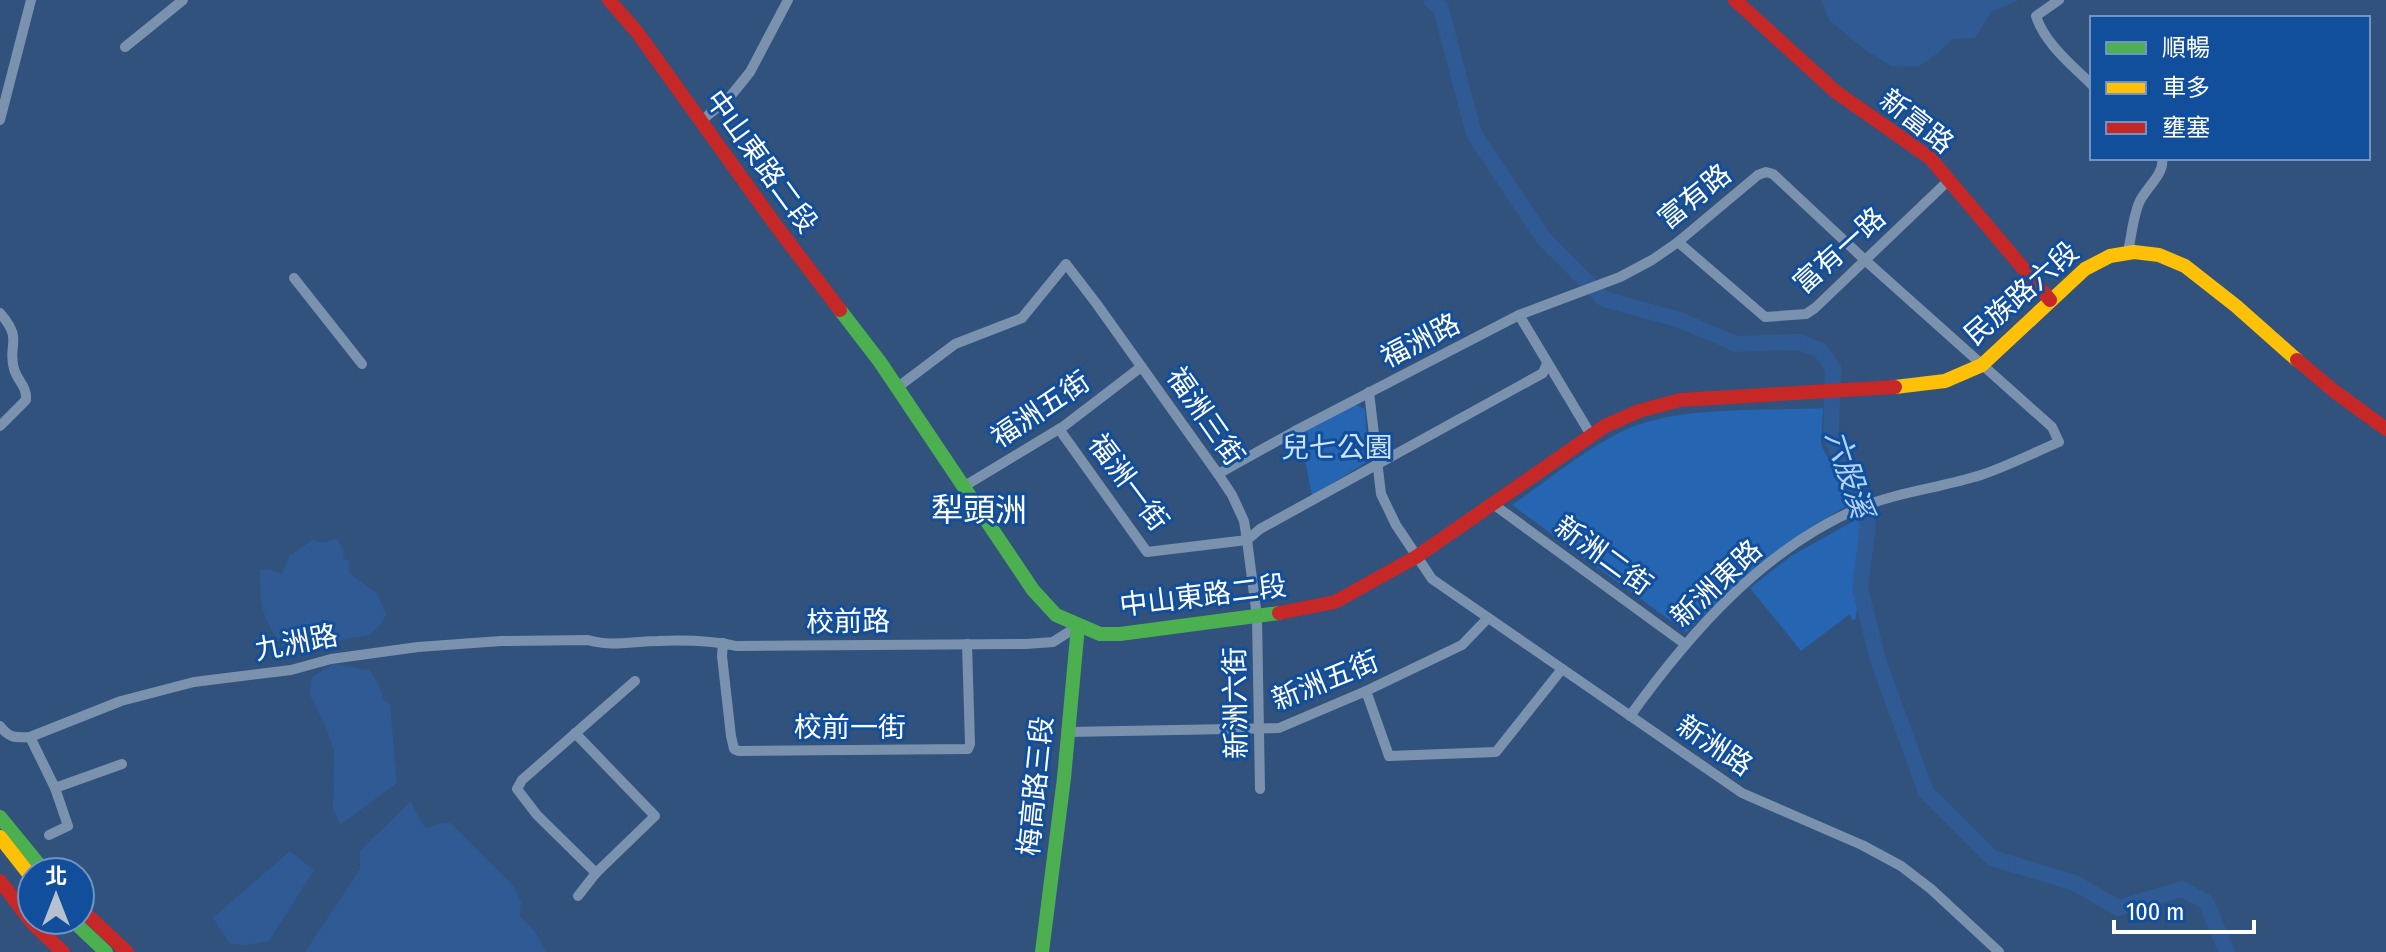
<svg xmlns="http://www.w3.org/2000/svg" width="2386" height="952" viewBox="0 0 2386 952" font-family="'Fira Sans Condensed','Noto Sans TC',sans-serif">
<rect width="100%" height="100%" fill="#30527c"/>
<g fill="#2665b2">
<polygon points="1353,404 1365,409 1368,461 1312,496 1300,434"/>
<path d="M1823 408 1821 444 1850 504 1811 527 1760 563 1686 632 1512 505C1547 481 1593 443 1632 427 1683 406 1766 411 1823 408Z"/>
<polygon points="1861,517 1865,535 1856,618 1852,621 1850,614 1801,651 1750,588 1791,556"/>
</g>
<g fill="#2f5a93">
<polygon points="1821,0 2019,0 1991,12 1975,38 1953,39 1936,55 1918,67 1891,66 1865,50 1829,20"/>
<path d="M336 538 344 550 343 558 349 561 350 574 377 593 386 614 380 625 370 635 287 649C261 622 260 606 260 570L270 569 282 574 289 556 312 540 324 543Z"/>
<polygon points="333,664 369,670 378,683 384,700 390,704 397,783 340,825 333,808 334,751 326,728 310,695 312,677"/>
<polygon points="411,801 421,822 427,828 442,823 450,823 514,887 521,901 520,917 535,931 546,952 305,952 360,869 360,851"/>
<polygon points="290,851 314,870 269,941 247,945 230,944 213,918"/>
</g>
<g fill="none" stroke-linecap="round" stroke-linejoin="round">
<polyline stroke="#2f5a93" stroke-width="16" points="1431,0 1441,9 1474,134 1544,239 1604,299 1680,320 1736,344 1799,342 1820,350 1833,368 1831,437 1868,525 1860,588 1878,660 1926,792 1992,858 2075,883 2118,908 2182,889 2206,902 2227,952"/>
<g stroke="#7b92ae" stroke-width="10">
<path d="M2059 0 2036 16C2045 44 2072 65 2092 85"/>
<polyline points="125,47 183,0"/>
<polyline points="0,120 31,0"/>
<polyline points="701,121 729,98 750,72 788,0"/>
<polyline points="1678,242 1765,317 1806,314 1815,308 1949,180"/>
<path d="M2128 251C2132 235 2133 213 2141 199 2148 186 2165 173 2162 158"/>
<polyline points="294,278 362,364"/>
<path d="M0 313C24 341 7 343 14 369 18 382 27 386 26 400L0 426"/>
<polyline points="1519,315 1591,435"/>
<polyline points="898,387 955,344 1022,318 1066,264 1096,303 1218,474 1232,495 1244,521 1247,540 1257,617 1260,789"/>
<polyline points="1369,392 1381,494 1396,525 1432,579 1742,793 1862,845 1901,866 1931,889 1999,952"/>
<polyline points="1059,429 1147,552 1247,540 1260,529 1543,373 1547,363"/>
<path d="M1218 474 1295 431 1519 315 1620 277 1652 260 1678 242 1758 175 1766 172 1773 174 1866 261 2052 427 2059 442C2033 453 2008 466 1981 475 1940 488 1896 492 1857 509 1762 550 1689 634 1630 716"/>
<polyline points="963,487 1064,426 1141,367"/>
<polyline points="1493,504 1685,644"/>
<polyline points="723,643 722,656 731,736 734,749 739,751 968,749 970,744 967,644"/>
<polyline points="1366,691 1389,756 1496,752 1562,669"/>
<path d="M0 726C9 738 15 738 30 737L121 701 194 682 291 670 331 659 418 647 501 641 588 640C610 647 635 641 658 641 684 640 710 640 736 646L1026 644 1053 642 1078 626"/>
<polyline points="1067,732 1279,728 1366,691 1462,645 1488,618"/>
<polyline points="575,733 655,816 596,873 578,896"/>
<polyline points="30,737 55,788 68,826 49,835"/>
<polyline points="55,788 122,764"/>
<polyline points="596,873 537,815 517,789 522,780 635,681"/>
</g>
<g stroke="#4caf50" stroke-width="14">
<polyline points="840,310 880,362 1033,590 1056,615 1100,634 1120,634 1279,613"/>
<polyline points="0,817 45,872"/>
<polyline points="72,920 106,952"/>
<polyline points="1042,952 1064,778 1078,626"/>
</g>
<g stroke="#ffc107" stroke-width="14">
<polyline points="1895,387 1945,381 1982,365 2085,269 2110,256 2134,252 2159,255 2185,266 2236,306 2297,360"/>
<polyline points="0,837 32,878"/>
</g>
<g stroke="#c62828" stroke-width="14">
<polyline points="609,0 637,32 777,227 840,310"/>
<polyline points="1735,0 1836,92 1930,158 2050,300"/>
<polyline points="2297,360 2334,391 2386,429"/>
<polyline points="1279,613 1335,602 1416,557 1605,426 1639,411 1680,400 1895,387"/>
<polyline points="0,881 33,924 63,952"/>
<polyline points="80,908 127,952"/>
</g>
</g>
<g text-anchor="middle" stroke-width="6" stroke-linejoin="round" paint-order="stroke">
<g font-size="28" fill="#fff" stroke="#114e9c">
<text transform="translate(1917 121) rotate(38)" y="10">新富路</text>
<text transform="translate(762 161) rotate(54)" y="10">中山東路二段</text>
<text transform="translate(1694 196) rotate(-39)" y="10">富有路</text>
<text transform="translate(1839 250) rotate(-42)" y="10">富有一路</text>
<text transform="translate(2021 293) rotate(-41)" y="10">民族路六段</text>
<text transform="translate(1420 340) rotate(-27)" y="10">福洲路</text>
<text transform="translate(1040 409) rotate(-34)" y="10">福洲五街</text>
<text transform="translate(1206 416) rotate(55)" y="10">福洲三街</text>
<text transform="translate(1129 482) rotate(53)" y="10">福洲一街</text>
<text transform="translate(1604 555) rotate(36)" y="10">新洲二街</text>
<text transform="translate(1716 583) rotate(-43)" y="10">新洲東路</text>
<text transform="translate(1203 595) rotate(-7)" y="10">中山東路二段</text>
<text transform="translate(848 621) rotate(-1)" y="10">校前路</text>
<text transform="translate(296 642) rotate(-11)" y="10">九洲路</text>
<text transform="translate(1325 680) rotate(-22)" y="10">新洲五街</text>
<text transform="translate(1235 703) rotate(-91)" y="10">新洲六街</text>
<text x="850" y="737">校前一街</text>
<text transform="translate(1715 745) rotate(34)" y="10">新洲路</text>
<text transform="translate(1035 786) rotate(-84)" y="10">梅高路三段</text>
</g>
<g font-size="28" fill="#cee4fe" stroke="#114e9c">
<text x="1337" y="457">兒七公園</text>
</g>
<g font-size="30" font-style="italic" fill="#b2d4fb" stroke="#114e9c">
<text transform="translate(1849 474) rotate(72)" y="10">六股溪</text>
</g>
<g font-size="32" fill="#fff" stroke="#114e9c">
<text x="979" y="521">犁頭洲</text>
</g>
</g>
<rect x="2090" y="16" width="280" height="144" fill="#114e9c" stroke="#7095c4" stroke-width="2"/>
<rect x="2106" y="42" width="40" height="12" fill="#4caf50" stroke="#7095c4" stroke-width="2"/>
<text x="2162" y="56" font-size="24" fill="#ffffff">順暢</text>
<rect x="2106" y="82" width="40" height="12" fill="#ffc107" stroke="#7095c4" stroke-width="2"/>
<text x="2162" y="96" font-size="24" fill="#ffffff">車多</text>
<rect x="2106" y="122" width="40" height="12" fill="#c62828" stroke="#7095c4" stroke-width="2"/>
<text x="2162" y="136" font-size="24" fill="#ffffff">壅塞</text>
<g transform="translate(56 896)"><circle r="38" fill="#114e9c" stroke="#7095c4" stroke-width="2"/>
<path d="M0-6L14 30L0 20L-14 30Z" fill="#b7c2d1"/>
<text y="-12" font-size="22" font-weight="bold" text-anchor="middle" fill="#ffffff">北</text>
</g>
<path d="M2114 920v12h140v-12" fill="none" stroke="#ffffff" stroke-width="4"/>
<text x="2126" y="920" font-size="24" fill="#ffffff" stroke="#114e9c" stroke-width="6" paint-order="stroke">100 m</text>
</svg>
